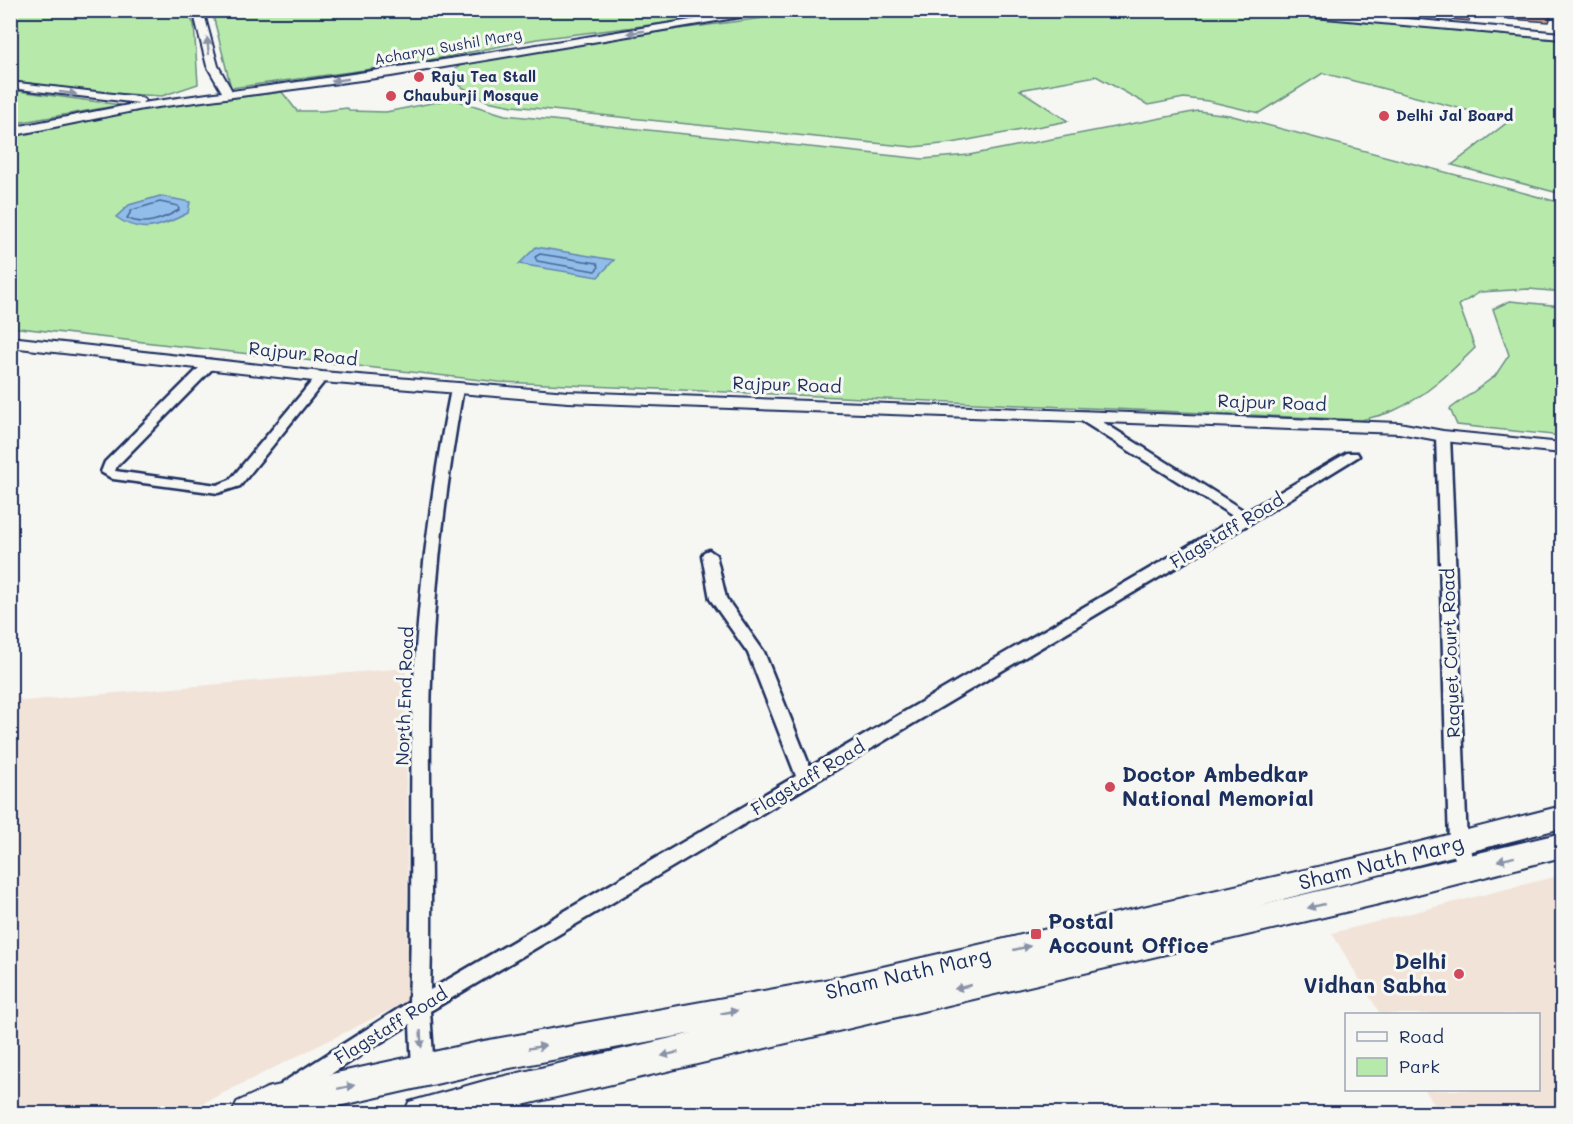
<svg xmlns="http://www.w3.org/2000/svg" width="1573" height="1124" viewBox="0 0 1573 1124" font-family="Mali,sans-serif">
<rect width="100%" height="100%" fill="#f6f6f2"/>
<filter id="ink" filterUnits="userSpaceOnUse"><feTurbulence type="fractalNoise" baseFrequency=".0167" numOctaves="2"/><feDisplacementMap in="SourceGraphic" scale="12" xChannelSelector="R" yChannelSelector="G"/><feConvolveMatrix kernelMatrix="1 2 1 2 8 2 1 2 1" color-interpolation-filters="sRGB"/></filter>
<g filter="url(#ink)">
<g fill="#f2e3d8">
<polygon points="406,668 408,1001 183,1113 11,1113 11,689 23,701"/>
<polygon points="1562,875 1562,1113 1440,1113 1425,1090 1538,1090 1538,1014 1380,1014 1332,933"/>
</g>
<g fill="#b7eaaa" stroke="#698c84" stroke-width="1.5">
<polygon points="796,10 1230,10 1562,40 1562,194 1452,165 1509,121 1323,73 1259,113 1208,101 1184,98 1148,105 1096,76 1020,90 1068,121 952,143 913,147 513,106 487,101 444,77 468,60 624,36 771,17"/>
<polygon points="11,11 186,11 194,24 198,84 162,96 107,93 11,81"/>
<polygon points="212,11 751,11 731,15 537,39 410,64 231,88"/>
<polygon points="11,90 121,105 11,124"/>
<path d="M282 92 297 111H323L347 108 349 111 386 112 452 99 505 115 923 159 969 155 1198 111 1229 115 1562 203V292L1529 289 1480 292 1459 305 1475 348C1451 372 1425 397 1393 411 1384 415 1372 417 1362 420L499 382 11 327V135L143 109Z"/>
<polygon points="1510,301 1562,306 1562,436 1457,425 1450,409 1495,376 1509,355 1493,309"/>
</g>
<g fill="#91bdea" stroke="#6284b2" stroke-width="1.5">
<path d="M160 196 190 202 188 213C162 226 142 236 116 217L129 205Z"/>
<polygon points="536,247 614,260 598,277 519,264"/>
</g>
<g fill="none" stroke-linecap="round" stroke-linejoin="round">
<g stroke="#4a6896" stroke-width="1.5">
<path d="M160 202 178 206 179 210C163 219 144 227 127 218L132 210Z"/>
<polygon points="540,254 597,263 599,267 595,271 537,261 535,257"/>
</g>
<g stroke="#1b2f5e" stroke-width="5">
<g id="minor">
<polygon points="210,360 214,361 216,364 214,367 117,466 115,471 217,485 230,480 318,374 322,373 328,377 240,486 218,493 113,479 101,472 105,462 206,361"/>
<path d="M457 385 463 389C443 500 431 612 430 725 429 813 433 901 430 990L796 776 748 653 710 599 702 555 704 552 709 550 716 555 726 598 764 652 810 767 1236 518 1077 418 1075 415 1077 412H1087L1246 512 1347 453H1357L1359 456 1252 522 430 1011 434 1071 431 1078 423 1081 415 1078 412 1071 410 1024 290 1100 282 1097 279 1090 282 1083 409 1002C413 910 410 817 412 724 416 612 429 499 451 389Z"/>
<polygon points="1443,432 1450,436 1467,843 1478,869 1475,874 1468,877 1461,874 1449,843 1436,436"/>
</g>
</g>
<g stroke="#1b2f5e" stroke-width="4">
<g id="tertiary">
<path d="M193 10H203L218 66 232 91C407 68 580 37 754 10H782L391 76 143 109 10 136V128L139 103 10 88V82L139 97 145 100 142 103 222 92 207 66Z"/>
<polygon points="1264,10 1308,10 1562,33 1562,39 1269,13"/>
<polygon points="10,337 322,372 568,392 1399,423 1443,431 1562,443 1562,453 1443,441 1399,433 568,402 322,382 10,347"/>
</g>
</g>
<g stroke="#1b2f5e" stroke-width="4">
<polygon id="primary" points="1562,806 1562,828 1260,905 1562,833 1562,857 1379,904 484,1114 404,1114 409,1102 488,1080 693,1033 484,1073 303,1114 232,1114 237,1102 267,1088 484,1041 830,979 1361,857"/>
</g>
<use href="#minor" fill="#f6f6f2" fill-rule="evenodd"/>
<use href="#tertiary" fill="#f6f6f2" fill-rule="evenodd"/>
<use href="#primary" fill="#f6f6f2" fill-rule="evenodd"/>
</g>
<polygon fill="#c89d85" stroke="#1b2f5e" stroke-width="1.5" points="1355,10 1553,10 1553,11 1549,22 1470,16 1469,21"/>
<defs><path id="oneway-solid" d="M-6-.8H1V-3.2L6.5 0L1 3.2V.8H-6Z" transform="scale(1.5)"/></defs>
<g fill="#8892a8">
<use href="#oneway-solid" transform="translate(636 32) rotate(172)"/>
<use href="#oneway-solid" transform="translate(208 46) rotate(-96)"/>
<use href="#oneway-solid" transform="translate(340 80) rotate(172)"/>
<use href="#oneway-solid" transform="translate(68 93) rotate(7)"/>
<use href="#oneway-solid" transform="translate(1506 859) rotate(166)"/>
<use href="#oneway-solid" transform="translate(1316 906) rotate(167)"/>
<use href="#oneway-solid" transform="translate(1022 948) rotate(-13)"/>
<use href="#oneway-solid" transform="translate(963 987) rotate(167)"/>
<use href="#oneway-solid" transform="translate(729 1012) rotate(-10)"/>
<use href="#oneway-solid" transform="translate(421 1039) rotate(87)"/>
<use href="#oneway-solid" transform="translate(537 1047) rotate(-10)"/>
<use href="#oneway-solid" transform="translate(670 1054) rotate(167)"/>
<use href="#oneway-solid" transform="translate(346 1087) rotate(-12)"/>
</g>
</g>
<g fill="#d1495b" stroke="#f6f6f2" stroke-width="2">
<circle cx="419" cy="77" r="6"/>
<circle cx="391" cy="96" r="6"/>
<circle cx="1384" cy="116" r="6"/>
<circle cx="1110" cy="787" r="6"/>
<rect x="1030" y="928" width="12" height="12" rx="3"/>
<circle cx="1459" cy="974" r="6"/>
</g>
<g text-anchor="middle" stroke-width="6" stroke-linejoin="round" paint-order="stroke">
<g font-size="15" fill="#1b2f5e" stroke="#f6f6f2">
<text transform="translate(448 47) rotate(-10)" y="5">Acharya Sushil Marg</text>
</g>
<g font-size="15" font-weight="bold" fill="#1b2f5e" stroke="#f6f6f2" text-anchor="start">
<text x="431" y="82">Raju Tea Stall</text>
<text x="403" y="101">Chauburji Mosque</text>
<text x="1396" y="121">Delhi Jal Board</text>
</g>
<g font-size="18" fill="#1b2f5e" stroke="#f6f6f2">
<text transform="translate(303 354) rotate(6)" y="6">Rajpur Road</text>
<text transform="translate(787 385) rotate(2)" y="6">Rajpur Road</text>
<text transform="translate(1272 403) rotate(2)" y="6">Rajpur Road</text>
<text transform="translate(1227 531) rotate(-31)" y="6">Flagstaff Road</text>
<text transform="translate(1451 653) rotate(-92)" y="6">Raquet Court Road</text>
<text transform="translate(405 696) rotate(-88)" y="6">North End Road</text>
<text transform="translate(808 778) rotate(-31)" y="6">Flagstaff Road</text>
<text transform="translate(391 1026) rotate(-32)" y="6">Flagstaff Road</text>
</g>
<g font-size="21" font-weight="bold" fill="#1b2f5e" stroke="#f6f6f2" text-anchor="start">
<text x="1122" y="782">Doctor Ambedkar<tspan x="1122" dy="24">National Memorial</tspan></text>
<text x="1048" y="929">Postal<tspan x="1048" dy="24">Account Office</tspan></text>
<text x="1447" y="969" text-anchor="end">Delhi<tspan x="1447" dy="24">Vidhan Sabha</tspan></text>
</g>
<g font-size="21" fill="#1b2f5e" stroke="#f6f6f2">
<text transform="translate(1381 863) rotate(-14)" y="7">Sham Nath Marg</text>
<text transform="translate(908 974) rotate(-13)" y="7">Sham Nath Marg</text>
</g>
</g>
<rect width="1573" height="1124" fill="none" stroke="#f6f6f2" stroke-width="36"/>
<rect x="18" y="18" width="1537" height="1088" fill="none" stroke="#1b2f5e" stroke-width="2" filter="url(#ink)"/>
<rect x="1345" y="1013" width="195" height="78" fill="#f6f6f2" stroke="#9ea6b7" stroke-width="1.5"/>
<rect x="1357" y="1032" width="30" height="9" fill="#f6f6f2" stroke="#9ea6b7" stroke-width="1.5"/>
<text x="1399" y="1043" font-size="18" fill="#1b2f5e">Road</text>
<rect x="1357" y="1058" width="30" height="18" fill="#b7eaaa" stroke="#9ea6b7" stroke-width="1.5"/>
<text x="1399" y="1073" font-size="18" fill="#1b2f5e">Park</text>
</svg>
